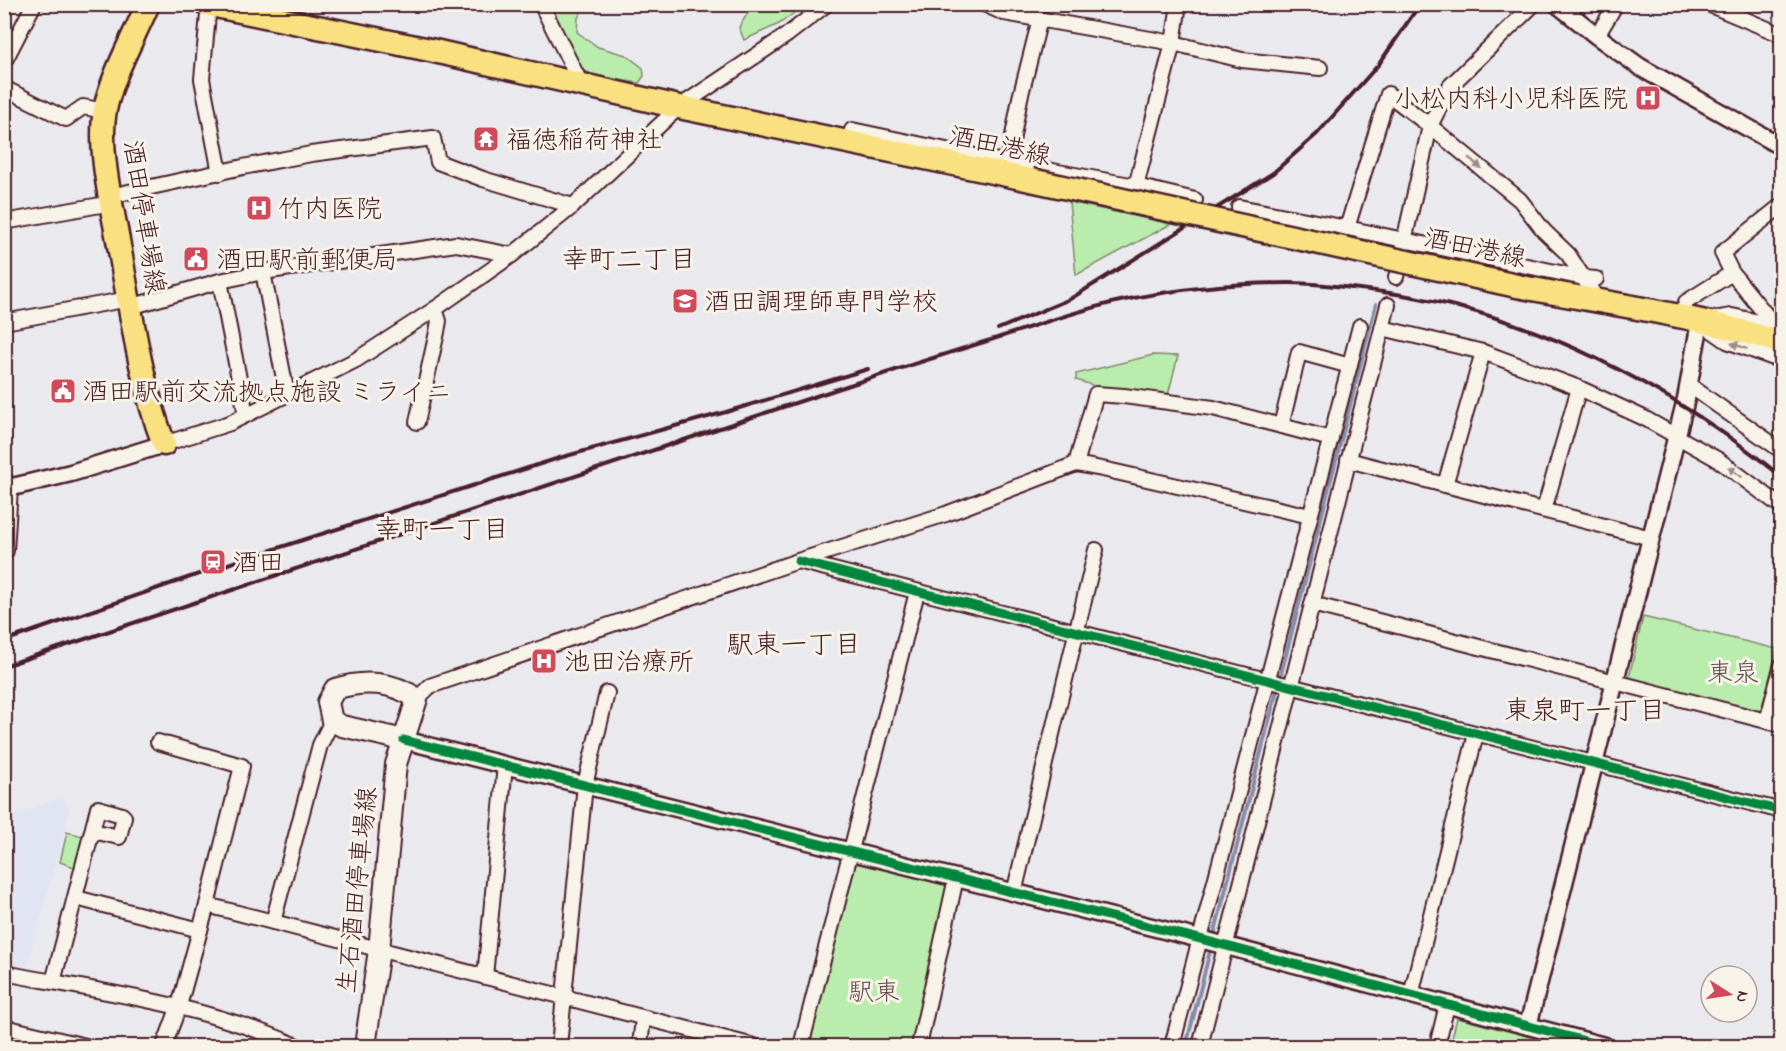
<svg xmlns="http://www.w3.org/2000/svg" width="1786" height="1051" viewBox="0 0 1786 1051" font-family="'Indie Flower','Klee One',sans-serif">
<rect width="100%" height="100%" fill="#eaeaee"/>
<filter id="ink" filterUnits="userSpaceOnUse"><feTurbulence type="fractalNoise" baseFrequency=".0167" numOctaves="2"/><feDisplacementMap in="SourceGraphic" scale="12" xChannelSelector="R" yChannelSelector="G"/><feConvolveMatrix kernelMatrix="1 2 1 2 8 2 1 2 1" color-interpolation-filters="sRGB"/></filter>
<g filter="url(#ink)">
<polygon fill="#e1e4f2" points="62,797 70,810 27,966 5,966 5,818"/>
<g fill="#baedad" stroke="#82866c" stroke-width="1.5">
<polygon points="548,5 585,5 578,18 577,32 598,47 626,55 643,68 644,76 639,83 595,76 583,70"/>
<polygon points="753,5 753,4 805,5 779,24 744,40 739,27"/>
<polygon points="1069,202 1171,224 1076,275"/>
<polygon points="1153,355 1178,356 1167,399 1092,388 1092,385 1076,380 1076,374"/>
<polygon points="1643,617 1777,649 1760,714 1629,677"/>
<polygon points="67,832 83,836 74,867 60,862"/>
<polygon points="856,863 948,883 912,1046 809,1046"/>
<polygon points="1457,1018 1566,1046 1450,1046"/>
</g>
<g fill="none" stroke-linecap="round" stroke-linejoin="round">
<g stroke="#878ca6" stroke-width="4">
<polyline points="1213,939 1376,304"/>
<polyline points="1186,1046 1211,947"/>
</g>
<g stroke="#4a1f2b" stroke-width="18">
<g id="minor">
<polyline points="209,4 202,79 220,173"/>
<polyline points="541,4 581,84"/>
<polyline points="984,4 1004,13 1173,43 1242,60 1320,68"/>
<polyline points="1708,4 1782,35"/>
<polyline points="1597,36 1616,4"/>
<polyline points="4,62 34,4"/>
<polyline points="4,88 66,119 83,107 105,111"/>
<polyline points="848,143 852,130 1008,163 1136,186 1195,200"/>
<polyline points="1008,163 1020,98 1040,19"/>
<polyline points="1136,186 1173,43 1179,4"/>
<polyline points="110,196 243,167 311,154 433,138 438,162 483,179 573,206"/>
<polyline points="1239,207 1347,228 1584,278 1596,279"/>
<polyline points="4,222 112,203"/>
<polyline points="1347,228 1388,94 1430,126 1520,200 1544,231 1568,254 1599,302"/>
<polyline points="263,272 287,394"/>
<polyline points="1396,277 1430,126 1450,86 1534,4"/>
<polyline points="220,281 246,415"/>
<polyline points="130,307 220,281 263,272 456,244 512,255"/>
<polyline points="1682,318 1686,302 1732,273"/>
<polyline points="1714,319 1732,316 1777,326"/>
<polyline points="4,322 129,299"/>
<polyline points="1775,326 1732,273 1722,253 1782,205"/>
<polyline points="1707,327 1727,341 1782,361"/>
<polyline points="1382,328 1483,352 1445,485"/>
<polyline points="1483,352 1579,388 1544,510"/>
<polyline points="1689,385 1782,451"/>
<polyline points="1579,388 1644,418 1717,459 1782,507"/>
<polyline points="417,422 437,332 439,321 435,309"/>
<polyline points="1281,426 1299,352 1350,366"/>
<polyline points="164,444 230,423 356,360 435,309 512,255 573,206 679,107 787,35 827,4"/>
<polyline points="1348,460 1651,538"/>
<polyline points="1076,464 1096,394 1124,396 1213,408 1331,439"/>
<polyline points="4,478 10,488 6,551 4,551"/>
<polyline points="798,561 1782,811"/>
<polyline points="1312,604 1782,725"/>
<polyline points="417,699 430,686 798,561 946,514 1076,464 1107,470 1310,516"/>
<polyline points="1767,721 1782,665"/>
<polyline points="158,742 242,766 207,905"/>
<polyline points="1014,893 1096,550"/>
<polyline points="76,898 200,930"/>
<polyline points="273,922 320,745 332,721"/>
<path d="M4 973C104 992 204 1005 297 1046"/>
<polyline points="485,977 505,765"/>
<polyline points="53,982 98,808 122,815 124,817 119,837 97,832 91,835"/>
<polyline points="1411,995 1476,734"/>
<polyline points="4,1027 86,1046"/>
<polyline points="164,1046 179,1006 207,905 754,1046"/>
<polyline points="559,1046 585,785 607,693"/>
<polyline points="640,1046 643,1019"/>
<polyline points="801,1046 917,592"/>
<polyline points="919,1046 956,878"/>
<polyline points="1172,1046 1360,326"/>
<polyline points="1200,1046 1388,305"/>
<polyline points="1437,1046 1447,1005"/>
</g>
</g>
<g stroke="#4a1f2b" stroke-width="21">
<g id="tertiary">
<polyline points="1557,4 1597,36 1640,67 1782,147"/>
<polyline points="4,489 71,473 164,444"/>
<polyline points="404,740 1200,939 1604,1046"/>
<polyline points="1528,1026 1686,399 1700,322"/>
</g>
</g>
<g stroke="#4a1f2b" stroke-width="24">
<path id="secondary" d="M365 1046 379 950 396 764 417 699C393 681 363 680 335 689L328 702 332 721 342 726 404 740"/>
</g>
<g stroke="#4a1f2b" stroke-width="27">
<g id="primary">
<path d="M148 4C134 37 112 75 105 110 98 148 111 202 118 240 130 306 140 382 164 444"/>
<polyline points="206,4 430,50 679,107 1031,180"/>
<path d="M1517 286C1604 303 1698 315 1782 343"/>
</g>
</g>
<use href="#minor" stroke="#f7f3e8" stroke-width="14"/>
<use href="#tertiary" stroke="#f7f3e8" stroke-width="16"/>
<use href="#secondary" stroke="#f7f3e8" stroke-width="20"/>
<use href="#primary" stroke="#f9e181" stroke-width="22"/>
<g stroke="#4a1f2b" stroke-width="4">
<polyline points="998,329 1070,299 1273,173 1317,134 1379,64 1420,4"/>
<polyline points="4,641 234,562 559,458 726,412 868,369"/>
<path d="M4 666C241 588 478 510 714 430 804 400 893 370 984 342 1029 328 1074 311 1120 301 1175 289 1232 283 1289 283 1320 283 1352 288 1383 292 1529 312 1668 385 1782 477"/>
</g>
<g stroke="#4a1f2b" stroke-width="27" stroke-linecap="butt">
<polyline id="primary-bridge" points="1031,180 1517,286"/>
</g>
<use href="#primary-bridge" stroke="#f9e181" stroke-width="22"/>
<g stroke="#f7f3e8" stroke-width="13">
<g id="cycleway">
<polyline points="798,561 1782,811"/>
<polyline points="404,740 1200,939 1604,1046"/>
</g>
</g>
<use href="#cycleway" stroke="#00873e" stroke-width="9"/>
</g>
<defs><path id="oneway-solid" d="M-6-.8H1V-3.2L6.5 0L1 3.2V.8H-6Z" transform="scale(1.5)"/></defs>
<g fill="#a0898a">
<use href="#oneway-solid" transform="translate(1475 163) rotate(40)"/>
<use href="#oneway-solid" transform="translate(1739 346) rotate(-160)"/>
<use href="#oneway-solid" transform="translate(1735 472) rotate(-144)"/>
</g>
</g>
<defs>
<g id="hospital-square" transform="scale(1.35)"><rect x="-9" y="-9" width="18" height="18" rx="4" fill="#d1495b" stroke="#f7f3e8"/><path d="M-5-5h3v3.5h4V-5h3V5h-3V1.5h-4V5h-3Z" fill="#fff"/></g>
<g id="temple-square" transform="scale(1.35)"><rect x="-9" y="-9" width="18" height="18" rx="4" fill="#d1495b" stroke="#f7f3e8"/><path d="M0-6L5-2H3V0L6.5 2.5H4V6H1.5V3h-3V6H-4V2.5H-6.5L-3 0V-2H-5Z" fill="#fff"/></g>
<g id="civic-square" transform="scale(1.35)"><rect x="-9" y="-9" width="18" height="18" rx="4" fill="#d1495b" stroke="#f7f3e8"/><path d="M-.6-6.5H3V-4.5H.6V-3L4-1V1h2V6H-6V1h2V-1L-.6-3ZM-1.2 2.5V6h2.4V2.5Z" fill="#fff"/></g>
<g id="school-square" transform="scale(1.35)"><rect x="-9" y="-9" width="18" height="18" rx="4" fill="#d1495b" stroke="#f7f3e8"/><path d="M0-5L7-2L0 1L-7-2ZM-4 1L0 2.5L4 1V4Q0 6-4 4Z" fill="#fff"/></g>
<g id="station-square" transform="scale(1.35)"><rect x="-9" y="-9" width="18" height="18" rx="4" fill="#d1495b" stroke="#f7f3e8"/><path d="M-3-6H3Q5-6 5-4V2Q5 4 3 4L4.5 6H3L1.5 4h-3L-3 6H-4.5L-3 4Q-5 4-5 2V-4Q-5-6-3-6ZM-3.5-4v3h7v-3ZM-3.5 1v1.5H-2V1ZM2 1v1.5H3.5V1Z" fill="#fff"/></g>
</defs>
<g fill-rule="evenodd">
<use href="#hospital-square" x="1648" y="98"/>
<use href="#temple-square" x="486" y="139"/>
<use href="#hospital-square" x="259" y="208"/>
<use href="#civic-square" x="196" y="259"/>
<use href="#school-square" x="685" y="301"/>
<use href="#civic-square" x="63" y="391"/>
<use href="#station-square" x="213" y="562"/>
<use href="#hospital-square" x="544" y="661"/>
</g>
<g text-anchor="middle" stroke-width="6" stroke-linejoin="round" paint-order="stroke">
<g font-size="26" fill="#4a1f2b" stroke="#f7f3e8" text-anchor="start">
<text x="1628" y="107" text-anchor="end">小松内科小児科医院</text>
<text x="506" y="148">福徳稲荷神社</text>
<text x="278" y="217">竹内医院</text>
<text x="216" y="268">酒田駅前郵便局</text>
<text x="704" y="310">酒田調理師専門学校</text>
<text x="82" y="400">酒田駅前交流拠点施設 ミライニ</text>
<text x="232" y="571">酒田</text>
<text x="564" y="670">池田治療所</text>
</g>
<g font-size="26" fill="#4a1f2b" stroke="#f7f3e8">
<text transform="translate(1000 145) rotate(12)" y="9">酒田港線</text>
<text transform="translate(145 217) rotate(81)" y="9">酒田停車場線</text>
<text transform="translate(1475 247) rotate(12)" y="9">酒田港線</text>
<text transform="translate(356 890) rotate(-84)" y="9">生石酒田停車場線</text>
</g>
<g font-size="26" fill="#66524c" stroke="#f7f3e8">
<text x="1733" y="681">東泉</text>
<text x="874" y="1000">駅東</text>
</g>
<g font-size="27" fill="#4a1f2b" stroke="#f7f3e8">
<text x="629" y="268">幸町二丁目</text>
<text x="442" y="538">幸町一丁目</text>
<text x="794" y="653">駅東一丁目</text>
<text x="1585" y="719">東泉町一丁目</text>
</g>
</g>
<rect width="1786" height="1051" fill="none" stroke="#f7f3e8" stroke-width="24"/>
<rect x="12" y="12" width="1762" height="1027" fill="none" stroke="#4a1f2b" stroke-width="2" filter="url(#ink)"/>
<g transform="translate(1729 994) rotate(102)"><circle r="28" fill="#f7f3e8" stroke="#b29e9c" stroke-width="1.5"/>
<path d="M0-4.5L10 22L0 15L-10 22Z" fill="#d1495b"/>
<text y="-9" font-size="16" font-weight="bold" text-anchor="middle" fill="#4a1f2b">N</text>
</g>
</svg>
